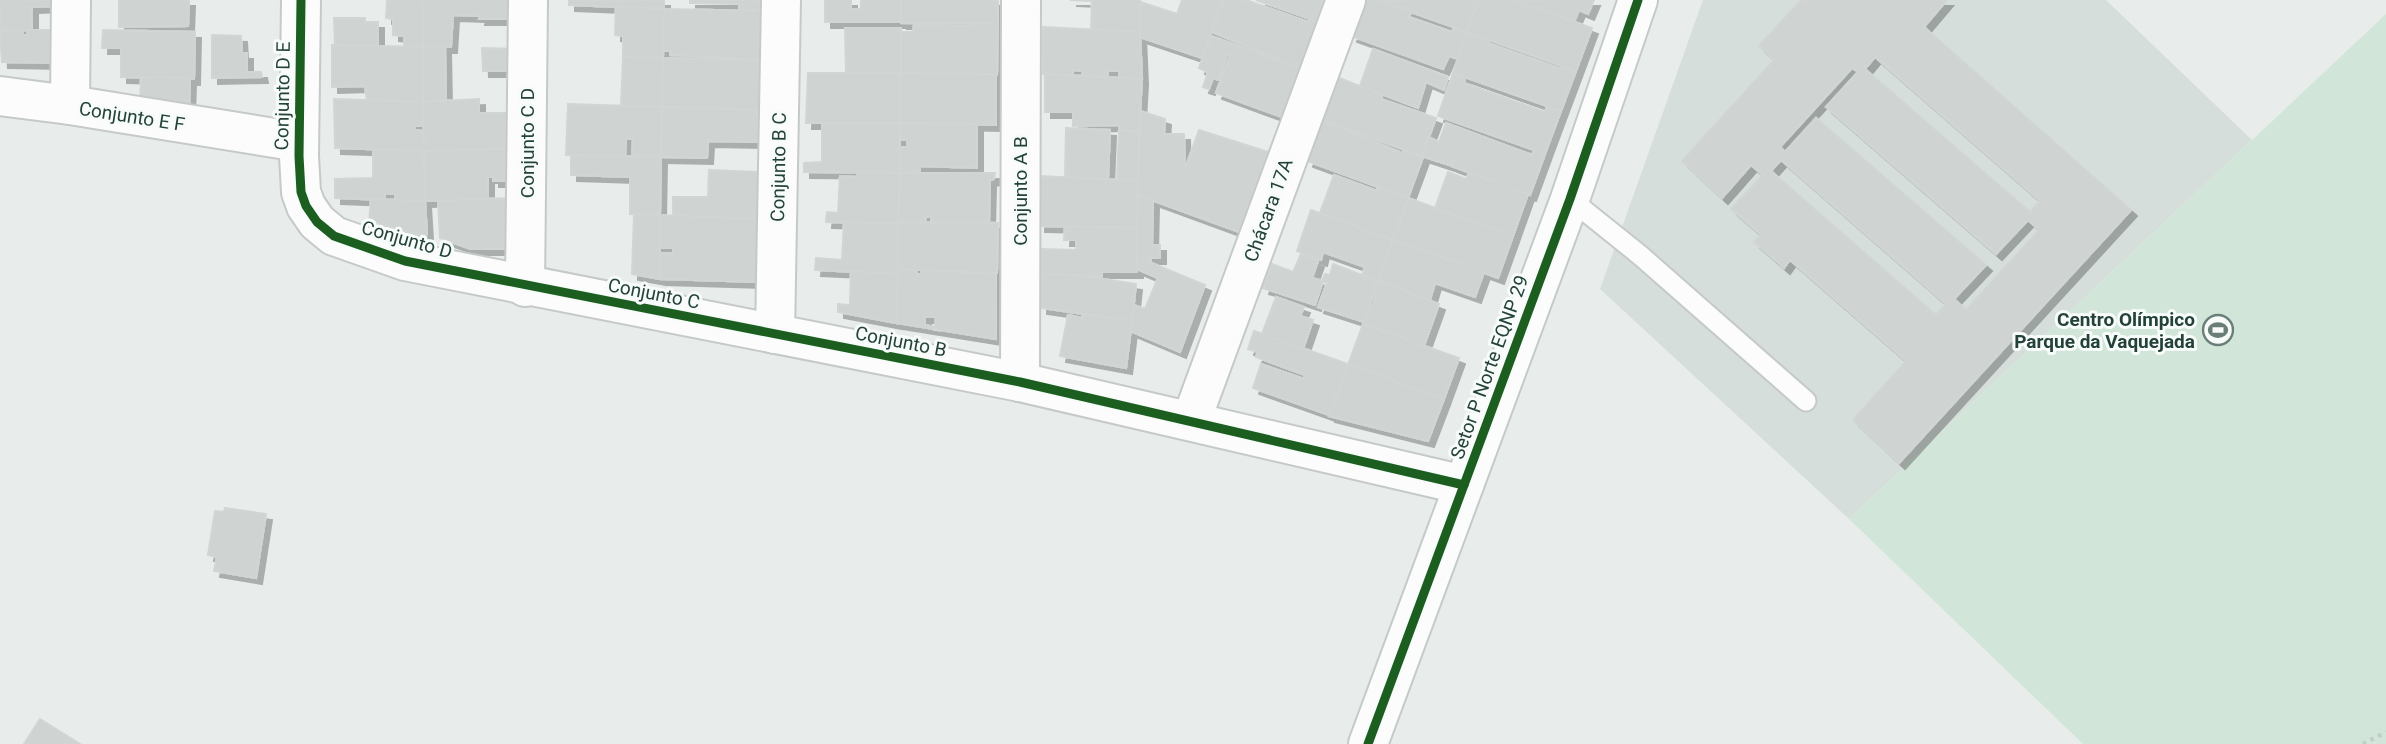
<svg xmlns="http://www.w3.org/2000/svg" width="2386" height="744" viewBox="0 0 2386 744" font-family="Roboto,sans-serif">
<defs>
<filter id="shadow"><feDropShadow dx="6" dy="6" stdDeviation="0" flood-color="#0004"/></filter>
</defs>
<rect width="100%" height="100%" fill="#e8edeb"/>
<polygon fill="#d6dedb" points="1703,0 2106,0 2252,140 1849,519 1600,289"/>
<polygon fill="#d1e6d8" points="2386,14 2386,744 2083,744 1849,519"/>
<g fill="#cfd4d2" stroke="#d1d6d4" stroke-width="2" fill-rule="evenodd" filter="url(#shadow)">
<polygon points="0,0 56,0 57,6 32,7 32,30 0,31"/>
<polygon points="119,0 189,0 188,26 119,27"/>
<polygon points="387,0 424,0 423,47 404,46 404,36 393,35 393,19 386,18"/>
<polygon points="424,0 517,0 517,19 479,19 480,16 453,15 451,47 423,47"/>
<polygon points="569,0 664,0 664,9 569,5"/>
<polygon points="690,0 760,0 760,11 739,10 739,4 690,3"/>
<polygon points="825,0 851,0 851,9 861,9 861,0 901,0 901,22 825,22"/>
<polygon points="901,0 998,0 998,24 901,23"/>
<polygon points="1070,0 1140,0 1140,32 1091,30 1092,1"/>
<polygon points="1182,0 1223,0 1202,58 1140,37 1141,2 1177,14"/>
<polygon points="1223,0 1246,0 1308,22 1309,19 1317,22 1301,69 1212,32"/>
<polygon points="1256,0 1323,0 1316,21"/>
<polygon points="1363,0 1377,0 1411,12 1409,17 1452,32 1454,27 1467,32 1458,59 1449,56 1443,69 1351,36"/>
<polygon points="1377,0 1479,0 1467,32"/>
<polygon points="1479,0 1513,0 1592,28 1576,71 1467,32"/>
<polygon points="1513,0 1594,0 1588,14 1579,10 1574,22"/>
<path d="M1801 0H1947L1924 27 2131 210 1899 463 1853 420 1906 361 1790 260 1784 268 1754 242 1761 235 1731 209 1763 175 1751 165 1722 198 1682 161 1774 60 1759 46ZM1875 57 2040 201 2030 212 1865 69ZM1852 68 1858 72 1826 107 1996 254 2028 220 2039 230 1966 310 1954 299 1986 265 1816 118 1785 152 1780 147ZM1781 160 1946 304 1936 315 1771 171Z"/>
<polygon points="616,7 664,9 663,58 623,57 623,36 615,35"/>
<polygon points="664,9 763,11 761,60 670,55 670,51 663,51"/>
<polygon points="334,18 365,18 365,22 378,22 378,46 335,45"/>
<polygon points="974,23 998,24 997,75 901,73 901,32 913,32 914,25 974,26"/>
<polygon points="1043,27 1140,32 1142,79 1119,78 1119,71 1108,71 1108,77 1082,76 1083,71 1073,70 1073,76 1043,74"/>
<polygon points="845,28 901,28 901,73 846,73"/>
<polygon points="22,30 23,35 27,35 27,30 57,30 57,63 2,62 0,31"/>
<polygon points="103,30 195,32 194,79 121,77 121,48 102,48"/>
<polygon points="1467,32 1489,40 1488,43 1561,69 1562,66 1576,71 1561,111 1453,73"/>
<polygon points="212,35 241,36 242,53 247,53 247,72 261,72 262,77 212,78"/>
<polygon points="1211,36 1299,68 1282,117 1216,93 1230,55 1227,54 1219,80 1213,78 1209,89 1203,87 1208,72 1199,68"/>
<polygon points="332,45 423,47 423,102 367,100 365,86 332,87"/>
<polygon points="445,46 446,100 423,102 423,47"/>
<polygon points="482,48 523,49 524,71 483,71"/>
<polygon points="1373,49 1448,77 1444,90 1426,82 1418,108 1360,86"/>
<polygon points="623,57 663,58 662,107 621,106"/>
<polygon points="663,58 761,60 759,110 662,107"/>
<polygon points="808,73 901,73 900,123 806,123"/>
<polygon points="901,73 996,74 996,125 900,123"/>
<polygon points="1453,73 1465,78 1464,83 1545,112 1547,107 1561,111 1545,154 1438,116"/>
<polygon points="1045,74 1142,79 1139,132 1119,130 1119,125 1073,126 1073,112 1045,112"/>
<polygon points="141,77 190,78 189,108 140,105"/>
<polygon points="1337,77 1382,95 1381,99 1436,118 1422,156 1321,120"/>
<polygon points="334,99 423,102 424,126 415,126 415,130 424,131 424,151 335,148"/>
<polygon points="479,99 479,113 518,113 519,148 424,151 423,102"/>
<polygon points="568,104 662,107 661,157 632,156 633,139 626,139 625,157 566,155"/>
<polygon points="662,107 757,110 758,142 708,141 707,158 661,157"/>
<polygon points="1140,111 1165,119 1164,134 1184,134 1185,169 1199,130 1268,152 1239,232 1138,195"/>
<polygon points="1321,120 1402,153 1404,150 1423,157 1408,198 1307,161"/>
<polygon points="822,123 900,123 900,173 804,172 804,163 822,162"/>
<polygon points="900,123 977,124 977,168 920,166 920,172 900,173 900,147 908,147 907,140 900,140"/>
<polygon points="1446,123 1532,155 1534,150 1545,154 1530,195 1451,166 1454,158 1449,165 1422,156 1428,137 1439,142"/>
<polygon points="1066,128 1110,130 1108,179 1065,177"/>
<polygon points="1119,130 1139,132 1138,181 1117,180"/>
<polygon points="373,149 424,151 425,201 395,200 395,194 385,194 385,200 335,198 335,179 373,178"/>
<polygon points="515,149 516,176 507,176 506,181 493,181 493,177 488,177 488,199 425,201 424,151"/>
<polygon points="571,155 661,157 660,214 630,214 630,177 571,175"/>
<polygon points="709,170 758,172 757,219 673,215 673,197 708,197"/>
<polygon points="858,172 900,173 899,224 826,222 827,212 838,213 840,176 857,177"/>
<polygon points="1448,172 1466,179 1469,173 1528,194 1513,236 1435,208"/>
<polygon points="900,173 995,173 994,179 990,180 989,223 935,222 931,221 931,217 926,217 925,222 898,222"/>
<polygon points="1334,175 1377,191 1377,187 1408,198 1393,240 1320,213"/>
<polygon points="1040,176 1138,181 1137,228 1039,226"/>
<polygon points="1138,195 1153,201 1152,245 1160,245 1160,258 1151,258 1151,263 1137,257"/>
<polygon points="513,198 515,249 471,249 440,238 438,201"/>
<polygon points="1408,198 1513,236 1498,278 1393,240"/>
<polygon points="371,199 425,201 427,234 425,236 369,222"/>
<polygon points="1311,210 1393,240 1378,281 1362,275 1365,267 1323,252 1321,260 1297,251"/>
<polygon points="634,214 660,215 660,279 632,274"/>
<polygon points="660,215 757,219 757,282 660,279 660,253 673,253 673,248 660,248"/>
<polygon points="844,222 899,224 898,274 815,270 816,258 842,260"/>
<polygon points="898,222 998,223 997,273 898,269"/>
<polygon points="1065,226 1137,228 1137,272 1102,272 1102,277 1042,274 1042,249 1076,250 1076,240 1064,240"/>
<polygon points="1393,240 1484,272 1475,297 1435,283 1430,300 1378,281"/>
<polygon points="1301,254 1318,261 1312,278 1323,281 1315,305 1263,288 1272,264 1293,272"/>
<polygon points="1137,257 1205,285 1180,352 1130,331 1134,305 1145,309 1158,278 1137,269"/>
<polygon points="1333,264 1378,281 1364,322 1318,307 1327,283 1322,281 1325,274 1330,275"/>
<path d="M898 269 916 270 917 274H921V270L996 274V339L896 323ZM925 317H936L935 327 925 325Z"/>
<polygon points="851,271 898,274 896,323 838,312 838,304 850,305"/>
<polygon points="1042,274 1077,275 1136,284 1132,321 1041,308"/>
<polygon points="1378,281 1439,304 1424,346 1363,324 1370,305 1373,306 1375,298 1372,297"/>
<polygon points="1276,297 1304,307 1300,316 1313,320 1303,349 1262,334"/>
<polygon points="1083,314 1132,321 1126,368 1060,356 1068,315 1082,318"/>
<polygon points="1363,324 1459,358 1444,399 1348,365"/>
<polygon points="1254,331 1348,364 1329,415 1253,388 1261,364 1304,379 1305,375 1256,357 1258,352 1248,349"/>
<polygon points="1348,364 1444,399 1428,441 1329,416"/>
<polygon points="225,508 266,514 256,578 214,571 217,557 208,555 215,511 224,512"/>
<polygon points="40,719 80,744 24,744"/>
</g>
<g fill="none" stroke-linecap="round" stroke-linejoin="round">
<g stroke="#c5cac8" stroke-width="23">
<polyline id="lane" points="1570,199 1641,256 1806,401"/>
</g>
<g stroke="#c5cac8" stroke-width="42">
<g id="street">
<polyline points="71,0 70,105 299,142"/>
<polyline points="301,0 299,156 301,192 306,206 317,222 334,236 405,261 1020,382 1464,485"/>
<polyline points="0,96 70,105"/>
<polyline points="525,287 528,0"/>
<polyline points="775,334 781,0"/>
<polyline points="1020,382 1021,0"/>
<polyline points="1191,421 1346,0"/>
</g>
</g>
<g stroke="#c3cbc8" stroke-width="42">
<polyline id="secondary" points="1368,744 1570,199 1638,0"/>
</g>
<polyline stroke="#c3ccca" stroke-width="4.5" stroke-dasharray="3.5 5" stroke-linecap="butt" points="2363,744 2386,732"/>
<use href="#lane" stroke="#fcfcfc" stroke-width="19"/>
<use href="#street" stroke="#fcfcfc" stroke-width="38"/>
<use href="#secondary" stroke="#fcfcfc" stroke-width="38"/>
<g stroke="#f7fbf9" stroke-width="13">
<g id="cycleway">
<polyline points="301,0 299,156 301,192 306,206 317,222 334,236 405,261 1020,382 1464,485"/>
<polyline points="1368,744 1570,199 1638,0"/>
</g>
</g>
<use href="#cycleway" stroke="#1b5e20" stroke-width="9"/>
</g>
<defs>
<g id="stadium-ring" transform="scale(1.575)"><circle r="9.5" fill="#f7fbf9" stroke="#697e78" stroke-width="1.5"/><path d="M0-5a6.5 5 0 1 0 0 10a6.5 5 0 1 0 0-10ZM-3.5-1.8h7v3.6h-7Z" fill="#697e78"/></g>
</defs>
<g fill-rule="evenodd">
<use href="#stadium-ring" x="2218" y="330"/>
</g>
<g text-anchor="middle" stroke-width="6" stroke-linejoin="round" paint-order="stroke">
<g font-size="19" fill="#24423a" stroke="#f7fbf9">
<text transform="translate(282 96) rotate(-89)" y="7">Conjunto D E</text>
<text transform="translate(132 116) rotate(9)" y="7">Conjunto E F</text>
<text transform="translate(527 143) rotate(-90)" y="7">Conjunto C D</text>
<text transform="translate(778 167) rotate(-89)" y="7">Conjunto B C</text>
<text transform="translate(1020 191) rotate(-90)" y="7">Conjunto A B</text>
<text transform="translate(1268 210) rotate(-70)" y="7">Chácara 17A</text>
<text transform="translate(407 239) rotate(16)" y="7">Conjunto D</text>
<text transform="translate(654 293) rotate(11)" y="7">Conjunto C</text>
<text transform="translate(901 341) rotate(11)" y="7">Conjunto B</text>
<text transform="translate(1489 367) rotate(-70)" y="7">Setor P Norte EQNP 29</text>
</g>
<g font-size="19" font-weight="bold" fill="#24423a" stroke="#f7fbf9" text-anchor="end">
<text x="2195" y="326">Centro Olímpico<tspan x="2195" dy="22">Parque da Vaquejada</tspan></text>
</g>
</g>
</svg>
